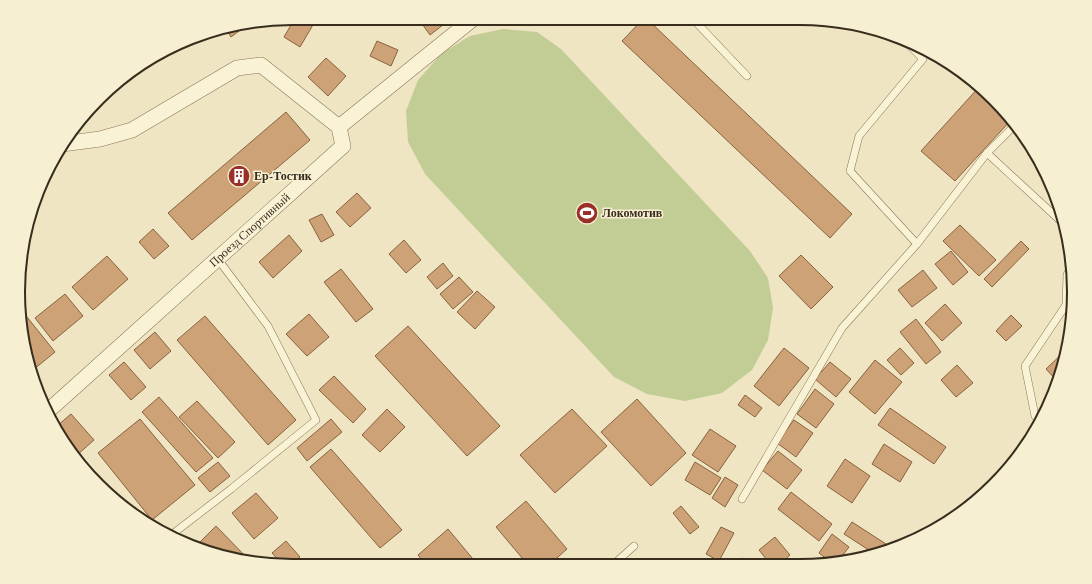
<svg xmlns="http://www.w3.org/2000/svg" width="1092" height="584" viewBox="0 0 1092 584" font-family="'Crimson Pro',serif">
<rect width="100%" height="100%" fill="#efe5c2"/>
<polygon fill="#c2cd96" points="503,29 537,32 561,49 750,251 768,278 773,308 768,340 752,370 722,393 685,401 647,394 614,377 425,174 408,142 406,111 418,80 441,54 470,36"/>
<g fill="#cea277" stroke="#88623e">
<polygon points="295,18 317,18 300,47 284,37"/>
<polygon points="424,18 452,18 430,35 420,21"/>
<polygon points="644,18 646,18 852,214 830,238 622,41"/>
<polygon points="247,25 231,37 226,29"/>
<polygon points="377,41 398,50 391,66 370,56"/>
<polygon points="326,58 346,76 328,96 308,77"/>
<polygon points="980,86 1012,119 955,181 921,151"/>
<polygon points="286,112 310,140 192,240 168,213"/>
<polygon points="357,193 371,208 350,227 336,212"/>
<polygon points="322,214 334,235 321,242 309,220"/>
<polygon points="960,225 996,260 979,276 943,241"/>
<polygon points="153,229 169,246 154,259 139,242"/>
<polygon points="289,235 302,251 273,278 259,262"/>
<polygon points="404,240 421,260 406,273 389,254"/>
<polygon points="1021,241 1029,249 992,287 984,279"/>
<polygon points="951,251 968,272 953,285 935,264"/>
<polygon points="801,255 833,287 811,309 779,276"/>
<polygon points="107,256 128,279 93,310 72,287"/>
<polygon points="443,263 453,276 437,289 427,277"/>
<polygon points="341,269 373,309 356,322 324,282"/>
<polygon points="923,270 937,288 912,307 898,290"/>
<polygon points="459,277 473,292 453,309 440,294"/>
<polygon points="477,291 495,307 475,329 457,312"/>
<polygon points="65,294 83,316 53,341 35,318"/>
<polygon points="945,304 962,323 942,341 925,323"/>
<polygon points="19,307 55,352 33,370 19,310"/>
<polygon points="309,314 329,337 307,356 286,334"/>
<polygon points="1011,315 1022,326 1006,341 996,331"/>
<polygon points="205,316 296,420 268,445 177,340"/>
<polygon points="916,319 941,352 926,364 900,332"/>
<polygon points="408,326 500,426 467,456 375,356"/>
<polygon points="155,332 171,351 150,369 134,350"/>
<polygon points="784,348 809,368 779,406 754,386"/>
<polygon points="900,348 914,363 901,375 887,360"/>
<polygon points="1066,350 1060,380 1058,382 1046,369"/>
<polygon points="875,360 902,382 875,414 849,392"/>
<polygon points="124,362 146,387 131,400 109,375"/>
<polygon points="830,362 851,379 836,397 815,379"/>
<polygon points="957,365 973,383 956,397 941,380"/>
<polygon points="334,376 366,409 353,423 319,390"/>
<polygon points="815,389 834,404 816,428 797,414"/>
<polygon points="745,395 762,408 755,417 738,405"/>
<polygon points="159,397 213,458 196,472 142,412"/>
<polygon points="637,399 686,453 651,486 601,432"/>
<polygon points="197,401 235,442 218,458 179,417"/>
<polygon points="890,408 946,447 934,464 878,425"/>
<polygon points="387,409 405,427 380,452 362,435"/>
<polygon points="572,409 607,446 555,493 520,455"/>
<polygon points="71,414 94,440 76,456 57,426"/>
<polygon points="140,419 195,485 152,520 98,453"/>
<polygon points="331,419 342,432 307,461 297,448"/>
<polygon points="794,420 813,433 796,457 777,443"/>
<polygon points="710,429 736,446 718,472 692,455"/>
<polygon points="884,444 912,462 900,482 872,464"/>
<polygon points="331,449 402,530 380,548 310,467"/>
<polygon points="778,451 802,470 787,489 762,470"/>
<polygon points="845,459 870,476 852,503 827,486"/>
<polygon points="218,462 230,476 210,492 198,478"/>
<polygon points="695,462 721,478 710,495 685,480"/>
<polygon points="91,472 103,485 102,486 88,475"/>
<polygon points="725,477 738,485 725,507 712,498"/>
<polygon points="791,492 832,524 819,541 778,509"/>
<polygon points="256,493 278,518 254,539 232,513"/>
<polygon points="526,501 567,549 549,565 528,565 496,527"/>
<polygon points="681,506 699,527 690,534 673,513"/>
<polygon points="852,522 886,544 880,553 875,554 844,534"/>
<polygon points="216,526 250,561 221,557 196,546"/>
<polygon points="721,527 734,533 719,561 706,554"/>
<polygon points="448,529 478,565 426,565 418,555"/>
<polygon points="832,534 849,547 836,564 833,564 819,553"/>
<polygon points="775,537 790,555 780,564 770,564 759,550"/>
<polygon points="286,541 300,557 290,565 283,565 272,553"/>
<polygon points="743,558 746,564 732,564"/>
<polygon points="306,561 309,565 301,565"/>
</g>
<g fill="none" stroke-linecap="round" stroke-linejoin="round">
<g stroke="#897659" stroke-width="8">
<g id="lane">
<polyline points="692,18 747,76"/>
<polyline points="906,42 923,59 859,136 850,171 917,244"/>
<polyline points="987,153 1066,226"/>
<polyline points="1040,422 1035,416 1025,366 1066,305 1067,275 1072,264"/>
<polyline points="742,499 842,328 917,244 987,153 1016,124"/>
<polyline points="170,536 231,489 316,420 268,326 217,258"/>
<polyline points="614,564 634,546"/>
</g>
</g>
<g stroke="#897659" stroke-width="16">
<g id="street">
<polyline points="62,144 100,139 132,130 237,68 261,65 339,127"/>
<path id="s1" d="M48 411 343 146 339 127 474 18"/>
</g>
</g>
<use href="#lane" stroke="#f9f2d5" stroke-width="7"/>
<use href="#street" stroke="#f9f2d5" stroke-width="15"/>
</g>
<defs>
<g id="building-disc" transform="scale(1.15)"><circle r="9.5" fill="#993028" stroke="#f6efd2"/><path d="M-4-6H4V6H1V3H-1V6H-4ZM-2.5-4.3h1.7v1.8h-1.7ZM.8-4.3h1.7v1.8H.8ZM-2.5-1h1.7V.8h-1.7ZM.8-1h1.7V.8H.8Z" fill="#fff"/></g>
<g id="stadium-disc" transform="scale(1.15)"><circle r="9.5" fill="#993028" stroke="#f6efd2"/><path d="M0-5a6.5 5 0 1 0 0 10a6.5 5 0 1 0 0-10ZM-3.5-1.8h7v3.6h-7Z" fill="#fff"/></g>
</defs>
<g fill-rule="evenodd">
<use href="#building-disc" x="239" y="176"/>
<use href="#stadium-disc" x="587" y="213"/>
</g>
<g text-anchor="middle" stroke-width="3" stroke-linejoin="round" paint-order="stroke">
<g font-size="12" font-weight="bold" fill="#382d1d" stroke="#f6efd2" text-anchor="start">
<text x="254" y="180">Ер-Тостик</text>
<text x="602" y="217">Локомотив</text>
</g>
<g font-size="12" fill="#382d1d" stroke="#f6efd2">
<text dy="4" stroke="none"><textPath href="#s1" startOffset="271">Проезд Спортивный</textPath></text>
</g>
</g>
<path d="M0 0H1092V584H0ZM292 25H800A267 267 0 0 1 1067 292V292A267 267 0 0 1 800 559H292A267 267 0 0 1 25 292V292A267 267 0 0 1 292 25Z" fill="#f6efd2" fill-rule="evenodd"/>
<path fill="none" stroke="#382d1d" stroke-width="2" d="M292 25H800A267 267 0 0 1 1067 292V292A267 267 0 0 1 800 559H292A267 267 0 0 1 25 292V292A267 267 0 0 1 292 25Z"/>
</svg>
